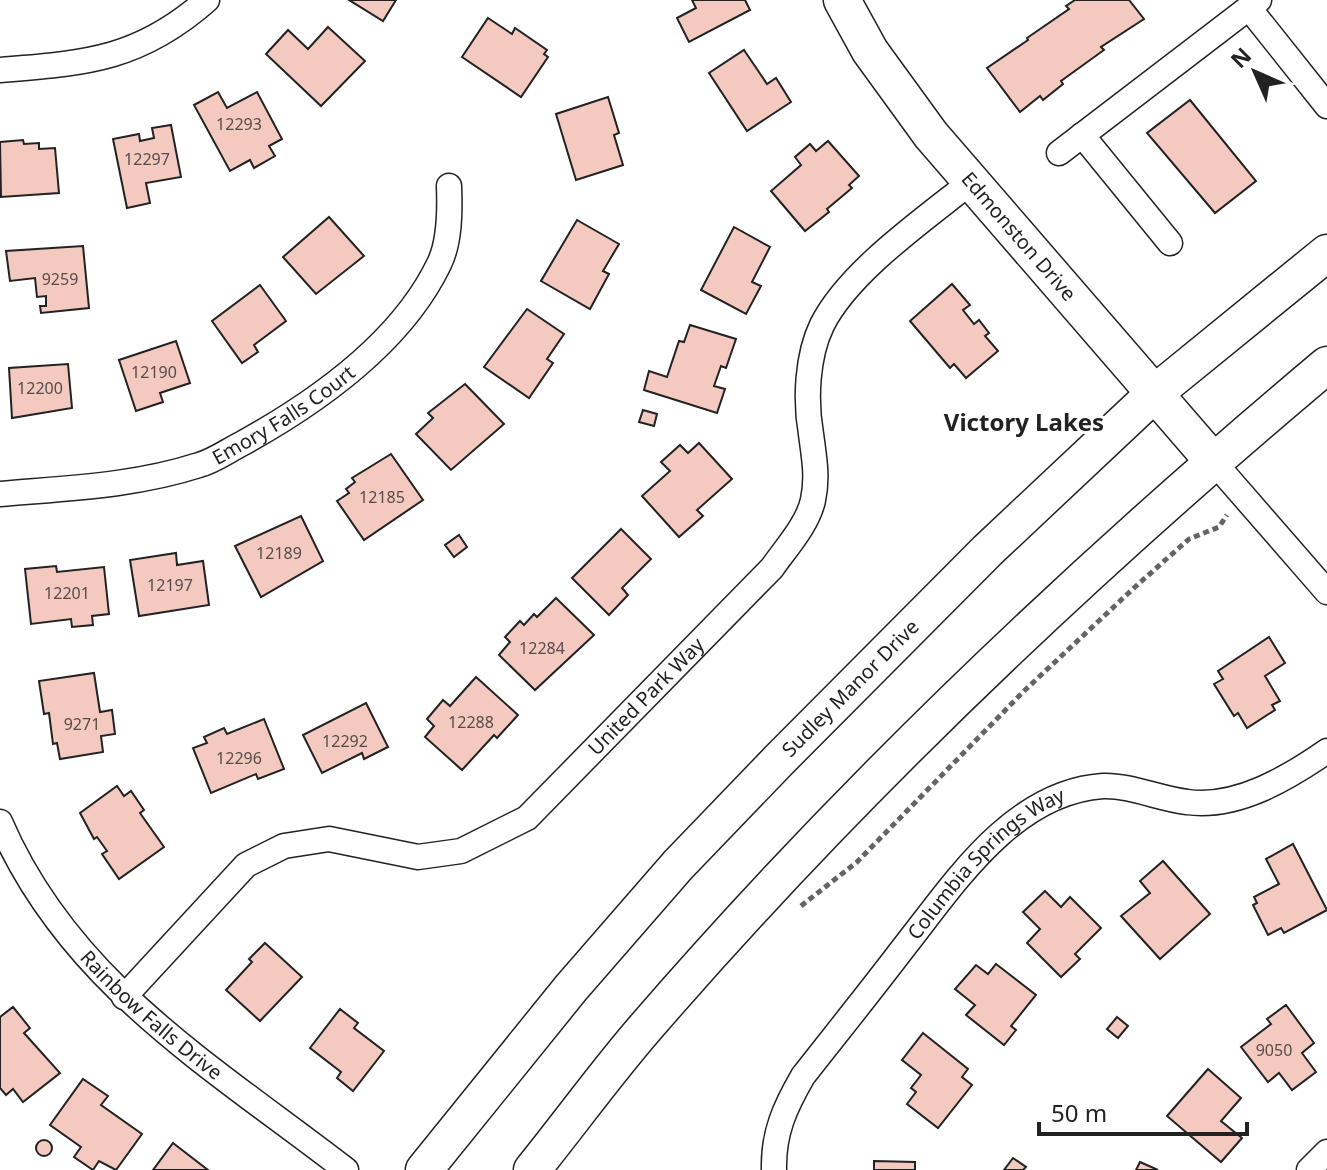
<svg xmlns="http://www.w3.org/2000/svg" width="1327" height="1170" viewBox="0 0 1327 1170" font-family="'Noto Sans',sans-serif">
<rect width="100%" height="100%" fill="#fff"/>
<g fill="#f3c9c0" stroke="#222" stroke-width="2">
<polygon points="349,0 396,0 383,21"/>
<polygon points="692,0 745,0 750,10 689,42 677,18 696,8"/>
<polygon points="1075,0 1129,0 1144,19 1101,47 1104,50 1061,81 1063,84 1043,100 1040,96 1020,112 987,68 1028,40 1027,38 1069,9 1066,6"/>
<polygon points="488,18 512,34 515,28 547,50 544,54 548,57 521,97 462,57"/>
<polygon points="328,27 365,61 321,106 266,54 288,30 308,49"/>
<polygon points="744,50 767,84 776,78 791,102 747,131 709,73"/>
<polygon points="218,92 227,108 257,92 282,139 269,146 275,156 254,168 250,160 230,171 194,105"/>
<polygon points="608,97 619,133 614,135 623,165 576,180 556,114"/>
<polygon points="1190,100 1256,181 1215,213 1147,133"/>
<polygon points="171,125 181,177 146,183 150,203 127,208 113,139 139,134 140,141 154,138 152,128"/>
<polygon points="23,140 24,144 39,143 39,149 55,148 59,193 1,197 0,142"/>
<polygon points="828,141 859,176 849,185 852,188 827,209 829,212 805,231 771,191 801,165 795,157 810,144 816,151"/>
<polygon points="329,217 364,256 316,294 283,257"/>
<polygon points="577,220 619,244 603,271 609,274 590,309 541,281"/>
<polygon points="734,227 770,247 752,282 761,286 746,314 701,290"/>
<polygon points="83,246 89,308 41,313 40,306 46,306 46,296 37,297 35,278 10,281 6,251"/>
<polygon points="952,284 970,305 963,310 974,324 979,320 989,333 985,336 998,351 966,378 954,364 950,368 910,321"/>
<polygon points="260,285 286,321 254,345 258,352 242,363 212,321"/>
<polygon points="527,309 564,334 547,359 553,363 529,398 484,367"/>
<polygon points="690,325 736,339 726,368 721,366 714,386 725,389 717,413 644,390 649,371 667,377 679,341 684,342"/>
<polygon points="176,341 190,383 160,393 163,402 136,411 119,360"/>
<polygon points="68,364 72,408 12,418 9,368"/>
<polygon points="465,384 504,424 451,470 416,434 433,418 428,413"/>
<polygon points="643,410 657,414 654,426 639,422"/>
<polygon points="699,443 732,479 697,510 703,516 679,537 642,496 670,471 661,462 680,445 688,453"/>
<polygon points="391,454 423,500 364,540 337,501 349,493 346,489 355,482 352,478"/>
<polygon points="301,516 323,561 261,597 235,546"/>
<polygon points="621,529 651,559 622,588 628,595 609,615 572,578"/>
<polygon points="459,535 467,547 454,557 445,545"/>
<polygon points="176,553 177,565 203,561 209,605 139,616 130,560"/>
<polygon points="56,566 57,572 104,567 109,614 92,616 93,625 72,627 71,619 31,624 25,569"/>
<polygon points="556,598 594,635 535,690 499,655 510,642 505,637 520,621 524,625 534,614 537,617"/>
<polygon points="1269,637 1285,663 1265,676 1280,701 1272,705 1275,710 1247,728 1238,713 1234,716 1214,684 1223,679 1218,671"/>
<polygon points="94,673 100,712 112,710 115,734 101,736 103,752 60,759 57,743 53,744 49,713 44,714 39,681"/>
<polygon points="476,677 518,715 497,738 494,735 462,770 425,737 434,726 427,719 443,700 450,706"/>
<polygon points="366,703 388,747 364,759 362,753 322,773 303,735"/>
<polygon points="264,719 284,769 258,779 256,774 211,793 193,748 207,743 204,737 224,728 227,734"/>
<polygon points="117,786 124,796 131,791 144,810 140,813 164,847 119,879 102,854 107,851 97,837 94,839 80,813"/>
<polygon points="1293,844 1327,910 1284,933 1281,928 1268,935 1253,905 1257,903 1254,897 1279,884 1266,859"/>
<polygon points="1163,861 1210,914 1160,959 1121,916 1150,893 1140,881"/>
<polygon points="1045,891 1061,907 1070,897 1101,928 1075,954 1080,959 1061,977 1027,943 1040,929 1023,912"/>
<polygon points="265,943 302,977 260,1021 226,990 252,962 249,959"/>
<polygon points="996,964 1036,995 1011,1026 1016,1030 1004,1045 966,1015 975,1005 955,989 976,965 988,974"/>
<polygon points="1286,1005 1314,1043 1302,1053 1316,1072 1292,1090 1279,1073 1268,1082 1241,1047 1271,1024 1267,1019"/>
<polygon points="13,1007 30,1028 24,1033 60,1073 23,1102 13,1089 6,1095 0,1088 0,1017"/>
<polygon points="340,1009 358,1023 354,1028 384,1051 353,1091 337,1078 341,1072 310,1048"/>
<polygon points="1117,1017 1128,1026 1118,1038 1107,1029"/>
<polygon points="923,1033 968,1069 962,1077 972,1085 938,1128 907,1104 916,1092 911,1088 921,1075 902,1060"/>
<polygon points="1208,1069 1241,1098 1221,1121 1242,1138 1221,1162 1167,1116"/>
<polygon points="83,1079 108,1096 101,1105 142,1134 116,1170 99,1161 93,1170 74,1157 81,1147 50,1125"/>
<circle cx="44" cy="1148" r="8"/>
<polygon points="173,1143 208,1170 153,1170"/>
<polygon points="1013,1158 1026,1167 1023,1170 1004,1170"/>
<polygon points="874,1161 915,1162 915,1170 874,1170"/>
<polygon points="1140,1162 1158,1170 1136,1170"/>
</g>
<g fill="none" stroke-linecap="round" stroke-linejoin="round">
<g stroke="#222" stroke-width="27">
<g id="street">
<polyline points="1249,8 1327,106"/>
<path d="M0 70C86 63 139 60 207 0"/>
<polyline points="1082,135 1170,243"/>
<polyline points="1059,153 1259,0"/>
<polyline points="1213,461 1327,592"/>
<path id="s1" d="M0 494C68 488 134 486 199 465 214 461 229 450 243 443 317 402 401 343 439 264 450 242 450 211 449 186"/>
<path id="s2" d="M0 822C69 983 213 1067 346 1170"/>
<path id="s3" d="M124 997 246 865 284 846 329 839 418 857 461 851 527 818 772 568C786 548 808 524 813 500 818 477 814 457 811 434 805 400 807 356 822 325 849 271 925 219 972 181"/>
<path id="s4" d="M774 1170C773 1133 785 1107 803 1076 836 1034 869 993 901 951 952 887 1011 792 1103 786 1130 785 1160 799 1187 802 1237 809 1288 778 1327 751"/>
<polyline points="1309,1170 1327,1152"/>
</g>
</g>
<g stroke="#222" stroke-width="39">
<g id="secondary">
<path id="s5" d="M842 0 870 51 931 135 1213 461"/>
<path id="s6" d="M424 1170 571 988 678 865 780 759 988 550 1155 393 1327 253"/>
<path d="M532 1170C570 1123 606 1073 645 1028 853 787 1084 569 1327 365"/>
</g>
</g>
<polyline stroke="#646464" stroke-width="5" stroke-dasharray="6 4" stroke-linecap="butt" points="801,906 857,862 1024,691 1135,587 1189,539 1219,527 1227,515"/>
<use href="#street" stroke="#fff" stroke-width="24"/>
<use href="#secondary" stroke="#fff" stroke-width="36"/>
</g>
<g text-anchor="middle" stroke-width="6" stroke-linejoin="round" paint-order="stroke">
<g font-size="16" fill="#564c4a">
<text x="239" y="130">12293</text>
<text x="147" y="165">12297</text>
<text x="60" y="285">9259</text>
<text x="154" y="378">12190</text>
<text x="40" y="394">12200</text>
<text x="382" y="503">12185</text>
<text x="279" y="559">12189</text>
<text x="170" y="591">12197</text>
<text x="67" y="599">12201</text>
<text x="542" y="654">12284</text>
<text x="471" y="728">12288</text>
<text x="82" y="730">9271</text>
<text x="345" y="747">12292</text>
<text x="239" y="764">12296</text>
<text x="1274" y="1056">9050</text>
</g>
<g font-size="20" fill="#222" stroke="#fff">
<text dy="7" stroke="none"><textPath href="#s5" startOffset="296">Edmonston Drive</textPath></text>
<text dy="7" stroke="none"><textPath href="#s1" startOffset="300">Emory Falls Court</textPath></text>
<text dy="7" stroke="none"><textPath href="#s6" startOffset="644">Sudley Manor Drive</textPath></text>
<text dy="7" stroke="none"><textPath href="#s3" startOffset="646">United Park Way</textPath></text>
<text dy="7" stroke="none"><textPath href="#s4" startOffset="382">Columbia Springs Way</textPath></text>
<text dy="7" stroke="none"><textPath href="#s2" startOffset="248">Rainbow Falls Drive</textPath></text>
</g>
<g font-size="24" font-weight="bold" fill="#222" stroke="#fff">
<text x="1024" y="431">Victory Lakes</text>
</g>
</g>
<g transform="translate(1255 72) rotate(315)" stroke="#ffffff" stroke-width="6" paint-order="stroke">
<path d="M0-6L14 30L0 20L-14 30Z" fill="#222222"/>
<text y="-12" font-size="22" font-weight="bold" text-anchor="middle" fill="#222222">N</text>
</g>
<path d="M1039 1122v12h208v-12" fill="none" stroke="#222222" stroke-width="4"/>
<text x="1051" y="1122" font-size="24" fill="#222222" stroke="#ffffff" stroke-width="6" paint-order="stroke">50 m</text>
</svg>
